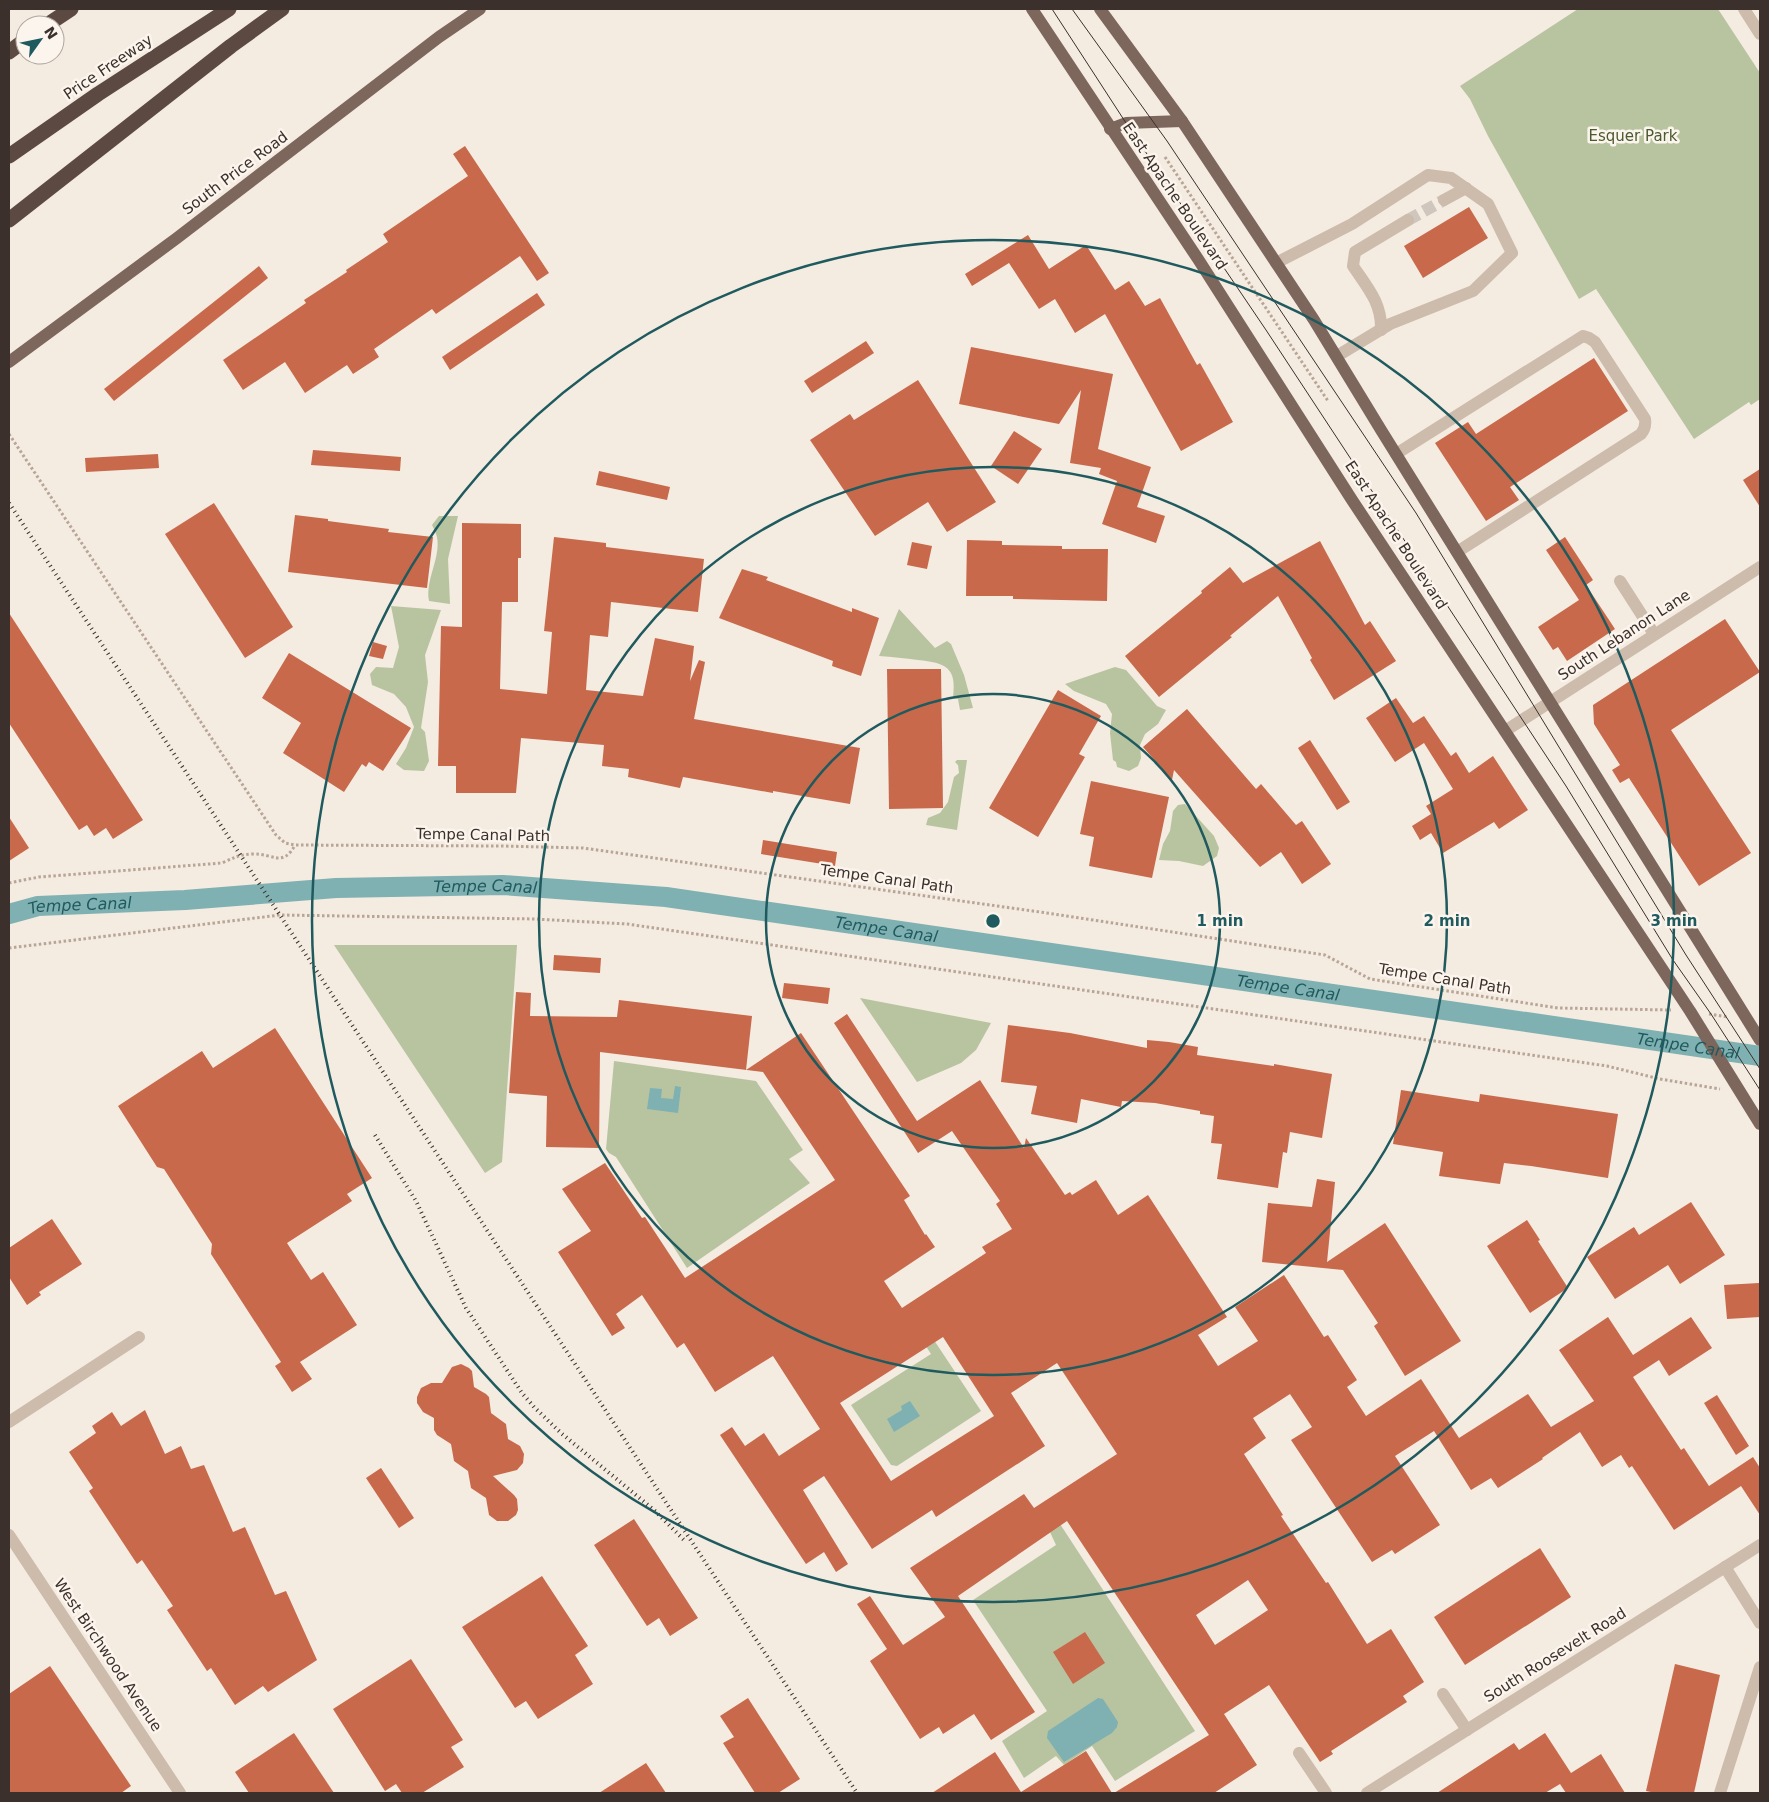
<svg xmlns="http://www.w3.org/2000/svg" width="1769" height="1802" viewBox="0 0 1769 1802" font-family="'DejaVu Sans',sans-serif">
<rect width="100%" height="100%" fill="#f4ebe1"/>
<g fill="#b8c4a0">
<polygon points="1578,9 1718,9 1760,73 1760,399 1751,405 1749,402 1694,439 1596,289 1579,299 1488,136 1470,99 1460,86"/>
<path d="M439 516H458L448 559 450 604 429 601C425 580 441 558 437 537 436 533 434 529 432 525Z"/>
<polygon points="391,606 441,610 425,655 428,682 421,728 425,732 429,761 424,771 404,770 396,764 406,748 414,727 406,707 394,694 372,685 370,674 376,667 393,668 399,647"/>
<path d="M899 609 935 648 947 641 951 644 964 675 973 708 960 710 958 699 953 698C957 667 946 663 918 660 905 658 892 657 879 656Z"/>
<polygon points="1115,667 1126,670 1157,706 1166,710 1158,724 1145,734 1140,745 1141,758 1138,766 1129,771 1117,767 1116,762 1113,760 1110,733 1112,714 1106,704 1074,691 1065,684"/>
<polygon points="957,760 967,760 957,830 926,825 928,818 940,813 948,802 954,777 959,773 958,765 955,762"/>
<polygon points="1185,804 1214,836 1219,848 1217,856 1203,866 1179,861 1159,860 1163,844 1170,831 1173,811 1178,805"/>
<polygon points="334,945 517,945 502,1162 485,1173"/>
<polygon points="860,998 991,1023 976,1050 961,1063 917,1082"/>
<polygon points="614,1061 756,1081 803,1150 789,1159 810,1183 687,1268 616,1157 609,1153 606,1149"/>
<polygon points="918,1316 981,1411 897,1466 891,1465 851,1405 931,1354 916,1331"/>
<polygon points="1047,1504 1195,1731 1115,1781 1092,1746 1064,1765 1056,1756 1024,1778 1002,1741 1047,1711 973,1600 1056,1545 1050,1532"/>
</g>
<g fill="#7fb0b2">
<polygon points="675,1086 681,1087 678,1113 647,1109 650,1088 662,1089 661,1098 673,1099"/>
<polygon points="910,1401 920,1416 894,1432 887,1419 902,1410 901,1406"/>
<polygon points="1098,1698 1103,1699 1118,1722 1117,1727 1112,1733 1064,1762 1047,1738 1048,1731"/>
</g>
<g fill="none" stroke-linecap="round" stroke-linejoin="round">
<path stroke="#7fb0b2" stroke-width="20" id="s1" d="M9 914 38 906 185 900 336 888 503 885 666 897 1760 1056"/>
</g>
<g fill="#c8694b" fill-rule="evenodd">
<polygon points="465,146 549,273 537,281 520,256 436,314 432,309 374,349 379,357 353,374 347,365 305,393 285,362 243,390 223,360 306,303 304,300 347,272 346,270 388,242 383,234 468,176 453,154"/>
<polygon points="1469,207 1488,238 1423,278 1404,246"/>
<polygon points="1028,235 1049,269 1086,245 1115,290 1129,281 1145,306 1160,298 1197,365 1200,363 1233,422 1181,451 1105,314 1075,333 1055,299 1039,309 1009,263 972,286 965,274"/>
<polygon points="259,266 268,278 114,401 104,389"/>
<polygon points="537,293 545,305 450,370 442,357"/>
<polygon points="866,341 874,353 812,393 804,381"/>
<polygon points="971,347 1113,374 1098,449 1151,467 1137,507 1165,516 1156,543 1102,524 1117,481 1099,474 1101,468 1070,463 1081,390 1059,424 959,404"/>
<polygon points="1594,358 1628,411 1510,487 1519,500 1486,521 1435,443 1468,422 1476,434"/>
<polygon points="918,380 996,502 947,532 928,502 875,536 810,440 850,414 854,420"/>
<polygon points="1014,431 1042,449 1018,484 991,466"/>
<polygon points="313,450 401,457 400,471 311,465"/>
<polygon points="158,454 159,468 86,472 85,458"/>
<polygon points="1760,469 1760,507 1743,480"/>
<polygon points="599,471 670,487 667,500 596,485"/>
<polygon points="214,503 293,627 245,658 165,534"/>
<polygon points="295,515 328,519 328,521 389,529 388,532 433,537 427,588 288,572"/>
<polygon points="462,523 521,524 521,558 518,558 518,602 502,602 500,689 547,694 552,632 544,631 554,537 606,543 606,547 704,559 698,612 611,602 608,637 590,635 586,690 643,696 655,638 694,646 690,681 699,660 705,662 694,719 860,748 850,804 773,791 773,793 683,777 680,788 628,777 629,769 602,766 604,745 521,738 516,793 456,793 456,766 438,766 441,626 462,627"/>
<polygon points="1565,537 1593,580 1586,585 1615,629 1567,661 1558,647 1553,650 1538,627 1579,600 1546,550"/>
<polygon points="967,540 1002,541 1002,545 1062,546 1062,549 1108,549 1107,601 1013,599 1013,596 966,596"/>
<polygon points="1320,541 1365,625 1370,621 1396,661 1334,700 1310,660 1312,658 1278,596 1230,636 1232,637 1159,697 1125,656 1202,593 1201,591 1230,567 1243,583"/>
<polygon points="912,542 932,546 927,569 907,565"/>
<polygon points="742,569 768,577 766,580 852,612 852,608 879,618 861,676 832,666 833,661 719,618"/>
<polygon points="9,613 143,820 113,839 106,828 94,836 87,825 79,830 9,723"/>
<polygon points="1725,619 1760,672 1671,730 1751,853 1699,886 1629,778 1620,783 1612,770 1620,765 1594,724 1593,705"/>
<polygon points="373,642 387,646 383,659 369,656"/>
<polygon points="289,653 411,728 383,771 369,762 366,767 362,764 344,792 283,753 301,723 262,698"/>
<polygon points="887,669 941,669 943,808 889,809"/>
<polygon points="1058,690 1101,716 1079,754 1085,757 1038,837 989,808"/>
<polygon points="1396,698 1413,723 1424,716 1451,756 1456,752 1469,773 1493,756 1528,810 1499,829 1494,822 1443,853 1431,833 1420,840 1412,826 1431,814 1426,806 1453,789 1424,743 1395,762 1366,718"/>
<polygon points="1187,709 1256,789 1261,784 1296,825 1302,821 1331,864 1302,884 1281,852 1260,867 1174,770 1172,780 1143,747"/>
<polygon points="1310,740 1350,802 1337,810 1298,748"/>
<polygon points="1091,781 1169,797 1152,878 1089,866 1094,837 1080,834"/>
<polygon points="9,817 29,848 9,861"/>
<polygon points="763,840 837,852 835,866 761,854"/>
<polygon points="554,955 601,958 600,973 553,970"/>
<polygon points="784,983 830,988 828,1004 782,998"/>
<path d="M516 992 531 993 530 1016 617 1017 619 1000 752 1016 746 1070 801 1033 910 1196 904 1200 925 1235 926 1234 935 1247 884 1281 902 1308 986 1253 982 1247 1012 1229 996 1204 1000 1201 952 1131 918 1153 834 1023 847 1014 917 1121 980 1080 1024 1148 1026 1138 1065 1195 1070 1192 1072 1195 1096 1180 1118 1215 1148 1195 1227 1317 1198 1335 1218 1366 1258 1341 1235 1307 1284 1275 1324 1337 1328 1335 1357 1380 1347 1387 1366 1416 1421 1379 1459 1438 1528 1394 1551 1427 1594 1401 1559 1350 1608 1317 1633 1355 1691 1317 1712 1348 1669 1376 1659 1360 1633 1377 1681 1450 1684 1448 1709 1486 1753 1457 1760 1468V1515L1741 1486 1674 1530 1632 1466 1629 1468 1621 1455 1602 1467 1580 1432 1542 1458 1543 1459 1498 1488 1491 1478 1471 1490 1434 1431 1395 1456 1440 1525 1395 1554 1392 1550 1372 1562 1291 1440 1312 1427 1290 1394 1253 1418 1266 1438 1244 1454 1283 1515 1281 1516 1326 1583 1328 1582 1367 1644 1391 1629 1424 1682 1403 1696 1407 1702 1331 1751 1333 1754 1320 1762 1269 1685 1224 1714 1257 1765 1214 1793H1114L1209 1735 1067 1521 958 1596 1035 1712 991 1740 974 1714 943 1734 939 1727 920 1739 870 1661 887 1649 857 1604 870 1596 903 1645 945 1617 910 1568 1024 1494 1034 1508 1117 1454 1057 1363 1011 1393 1045 1446 936 1517 932 1510 872 1549 824 1476 803 1490 848 1564 836 1572 824 1552 806 1564 720 1435 732 1427 745 1446 764 1433 779 1456 820 1429 773 1356 715 1392 684 1343 677 1348 642 1295 616 1314 625 1328 612 1336 558 1252 591 1231 562 1189 605 1163 642 1218 645 1217 685 1278 835 1180 763 1072 600 1052 599 1148 546 1147 547 1096 509 1093ZM943 1337 994 1416 891 1481 840 1403ZM1248 1580 1268 1610 1215 1645 1196 1615Z"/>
<polygon points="1008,1025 1070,1033 1147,1048 1147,1040 1169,1042 1198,1047 1197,1055 1274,1066 1274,1064 1332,1074 1322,1138 1290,1132 1287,1153 1283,1152 1278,1188 1217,1179 1222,1144 1211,1143 1214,1116 1200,1114 1200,1111 1155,1103 1122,1101 1121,1107 1081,1099 1077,1123 1031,1114 1037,1086 1001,1082"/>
<polygon points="275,1028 372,1178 347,1194 352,1201 287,1243 311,1280 323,1272 357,1325 300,1362 312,1379 292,1392 275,1366 281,1362 211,1254 212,1244 164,1169 157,1167 118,1106 202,1051 213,1068"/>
<polygon points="1401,1090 1479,1102 1480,1094 1618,1114 1608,1178 1531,1166 1504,1163 1500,1184 1439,1176 1443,1152 1393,1144"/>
<polygon points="1317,1179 1335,1182 1327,1262 1385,1223 1461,1341 1405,1376 1374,1326 1378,1323 1343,1270 1262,1262 1268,1203 1312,1207"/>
<polygon points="1691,1202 1725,1255 1680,1284 1668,1265 1615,1299 1587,1257 1634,1227 1639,1235"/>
<polygon points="52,1219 82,1264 39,1292 41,1295 27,1305 9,1277 9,1248"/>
<polygon points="1527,1220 1540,1240 1538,1241 1568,1288 1530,1313 1487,1246"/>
<polygon points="1759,1283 1760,1317 1727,1319 1724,1285"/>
<polygon points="461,1364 469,1368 472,1371 474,1387 486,1394 489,1397 491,1413 506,1424 508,1439 520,1446 524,1454 523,1463 517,1470 493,1476 514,1495 517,1499 518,1510 516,1515 508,1521 497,1521 489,1515 486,1498 471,1488 468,1471 454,1461 451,1444 437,1435 434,1430 434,1418 423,1412 417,1403 417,1397 421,1388 431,1383 442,1383 452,1367"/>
<polygon points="1717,1395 1749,1446 1736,1455 1704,1403"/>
<polygon points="145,1410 165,1454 181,1446 191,1469 204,1465 233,1532 245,1527 275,1595 286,1591 317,1660 268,1692 263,1686 235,1705 211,1668 207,1671 167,1610 173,1606 142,1560 137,1564 89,1491 93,1488 69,1452 96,1433 92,1426 112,1412 121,1426"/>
<polygon points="381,1468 414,1518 399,1528 366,1478"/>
<polygon points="634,1519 698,1618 670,1636 659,1618 647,1626 594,1545"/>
<polygon points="1540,1548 1571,1597 1465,1665 1434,1617"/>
<polygon points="542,1576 588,1646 575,1655 593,1684 538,1719 526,1701 515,1708 462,1627"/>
<polygon points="1085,1632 1105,1663 1073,1684 1053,1652"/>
<polygon points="411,1659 463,1740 451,1747 464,1767 422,1793 402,1793 396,1784 385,1791 333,1709"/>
<polygon points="1675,1664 1720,1675 1694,1793 1656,1793 1646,1791"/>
<polygon points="50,1666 131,1786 121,1793 9,1793 9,1694"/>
<polygon points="748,1698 800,1779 778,1793 755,1793 723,1743 734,1737 720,1716"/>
<polygon points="294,1733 334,1793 249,1793 235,1772"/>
<polygon points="1545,1733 1571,1773 1601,1754 1625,1793 1566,1793 1560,1784 1545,1793 1437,1793 1514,1743 1519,1750"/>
<polygon points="1086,1751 1112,1793 932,1793 995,1752 1021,1792"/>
<polygon points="646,1763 666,1793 599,1793"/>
</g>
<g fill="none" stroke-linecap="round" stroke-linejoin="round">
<polyline stroke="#cfc6bd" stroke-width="12" stroke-dasharray="12 6" stroke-linecap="butt" points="1408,220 1444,200"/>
<g stroke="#b9a596" stroke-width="3" stroke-dasharray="2.5 2.5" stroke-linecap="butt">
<polyline points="1165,157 1328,401"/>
<polyline points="9,434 276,835 285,843 295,845 501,846 583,848 1040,912 1325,955 1370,979 1558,1008 1671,1010"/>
<path d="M9 883 39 877 222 863C233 858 241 854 253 854 272 853 283 868 295 845"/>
<polyline points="9,948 280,915 535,919 627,924 1607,1066 1660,1079 1720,1089"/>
<polyline points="1709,1014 1728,1017"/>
</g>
<g stroke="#cdbbac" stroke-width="12">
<polyline points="1744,9 1760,34"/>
<polyline points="1444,200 1466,188"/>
<polyline points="1276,263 1352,224 1428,175 1451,178 1488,204 1512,253 1473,291 1390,324 1337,356"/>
<path d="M1381 330C1382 303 1367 287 1353 266L1355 252 1408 220"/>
<path d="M1396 454 1583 336 1589 338 1595 342 1645 419C1646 425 1645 429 1641 434L1457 552"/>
<polyline points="1620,581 1654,634"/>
<polyline points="1505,731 1760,567"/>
<polyline points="9,1422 139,1337"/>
<polyline points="9,1535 180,1793"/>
<polyline points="1725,1567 1760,1623"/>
<polyline points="1443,1694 1467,1730"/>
<polyline points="1299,1753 1326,1793"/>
<polyline points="1367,1793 1760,1545"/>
<polyline points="1720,1793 1760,1667"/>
</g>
<g stroke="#7d675c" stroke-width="12">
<polyline points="1032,9 1198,259 1352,500 1690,1011 1760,1124"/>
<polyline points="1100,9 1182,121 1314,320 1381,430 1760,1040"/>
<polyline points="1110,129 1126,123 1182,121"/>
<polyline points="9,362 177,238 439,37 480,9"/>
</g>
<g stroke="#5c4a42" stroke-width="15">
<polyline points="47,25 71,9"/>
<polyline points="9,52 25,40"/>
<polyline points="9,156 98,94 229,9"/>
<polyline points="9,220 231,46 282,9"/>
</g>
<g stroke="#3b302b" stroke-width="1">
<polyline points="1052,9 1126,123 1266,330 1566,786 1673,960 1711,1014 1760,1090"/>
<polyline points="1072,9 1167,141 1416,513 1686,955 1760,1069"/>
</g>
<g stroke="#3b302b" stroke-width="4" stroke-dasharray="1 4" stroke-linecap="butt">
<polyline points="9,503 857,1793"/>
<polyline points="375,1135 416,1201 466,1308 522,1393 534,1407 561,1433 654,1510 684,1540"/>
</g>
</g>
<g fill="none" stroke="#1f5a5e" stroke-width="2.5">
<circle cx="993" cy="921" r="227"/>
<circle cx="993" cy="921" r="454"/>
<circle cx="993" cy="921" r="681"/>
</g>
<g text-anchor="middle" stroke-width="5" stroke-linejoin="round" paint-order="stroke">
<g font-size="15" fill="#3b302b" stroke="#fbf5ee">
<text transform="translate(108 67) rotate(-34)" y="5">Price Freeway</text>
<text transform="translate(235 173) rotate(-37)" y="5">South Price Road</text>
<text transform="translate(1175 196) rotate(56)" y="5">East Apache Boulevard</text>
<text transform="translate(1396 535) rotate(57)" y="5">East Apache Boulevard</text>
<text transform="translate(1624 635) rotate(-33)" y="5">South Lebanon Lane</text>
<text transform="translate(483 835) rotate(1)" y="5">Tempe Canal Path</text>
<text transform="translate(887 879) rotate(8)" y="5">Tempe Canal Path</text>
<text transform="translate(1445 979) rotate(9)" y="5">Tempe Canal Path</text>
<text transform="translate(108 1655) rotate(56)" y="5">West Birchwood Avenue</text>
<text transform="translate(1555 1655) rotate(-32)" y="5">South Roosevelt Road</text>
</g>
<g font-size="15" fill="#4a5a2e" stroke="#fbf5ee">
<text x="1633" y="141">Esquer Park</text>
</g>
<g font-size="16" font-style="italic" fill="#1f5a5e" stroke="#fbf5ee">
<text dy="6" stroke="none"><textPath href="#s1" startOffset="478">Tempe Canal</textPath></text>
<text dy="6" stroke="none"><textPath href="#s1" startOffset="72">Tempe Canal</textPath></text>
<text dy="6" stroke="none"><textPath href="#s1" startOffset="882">Tempe Canal</textPath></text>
<text dy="6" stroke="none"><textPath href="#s1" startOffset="1288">Tempe Canal</textPath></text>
<text dy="6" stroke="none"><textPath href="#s1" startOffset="1692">Tempe Canal</textPath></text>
</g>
</g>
<circle cx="993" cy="921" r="8" fill="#1f5a5e" stroke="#fbf5ee" stroke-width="2.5"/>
<g font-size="15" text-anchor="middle" font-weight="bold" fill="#1f5a5e" stroke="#fbf5ee" stroke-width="5" stroke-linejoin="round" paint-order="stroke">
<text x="1220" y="926">1 min</text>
<text x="1447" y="926">2 min</text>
<text x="1674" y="926">3 min</text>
</g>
<rect width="1769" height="1802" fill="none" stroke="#3b302b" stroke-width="20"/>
<g transform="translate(40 40) rotate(57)"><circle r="24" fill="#fbf5ee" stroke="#aea6a0"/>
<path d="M0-4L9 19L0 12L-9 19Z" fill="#1f5a5e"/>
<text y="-8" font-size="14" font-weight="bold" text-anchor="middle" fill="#3b302b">N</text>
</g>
</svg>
